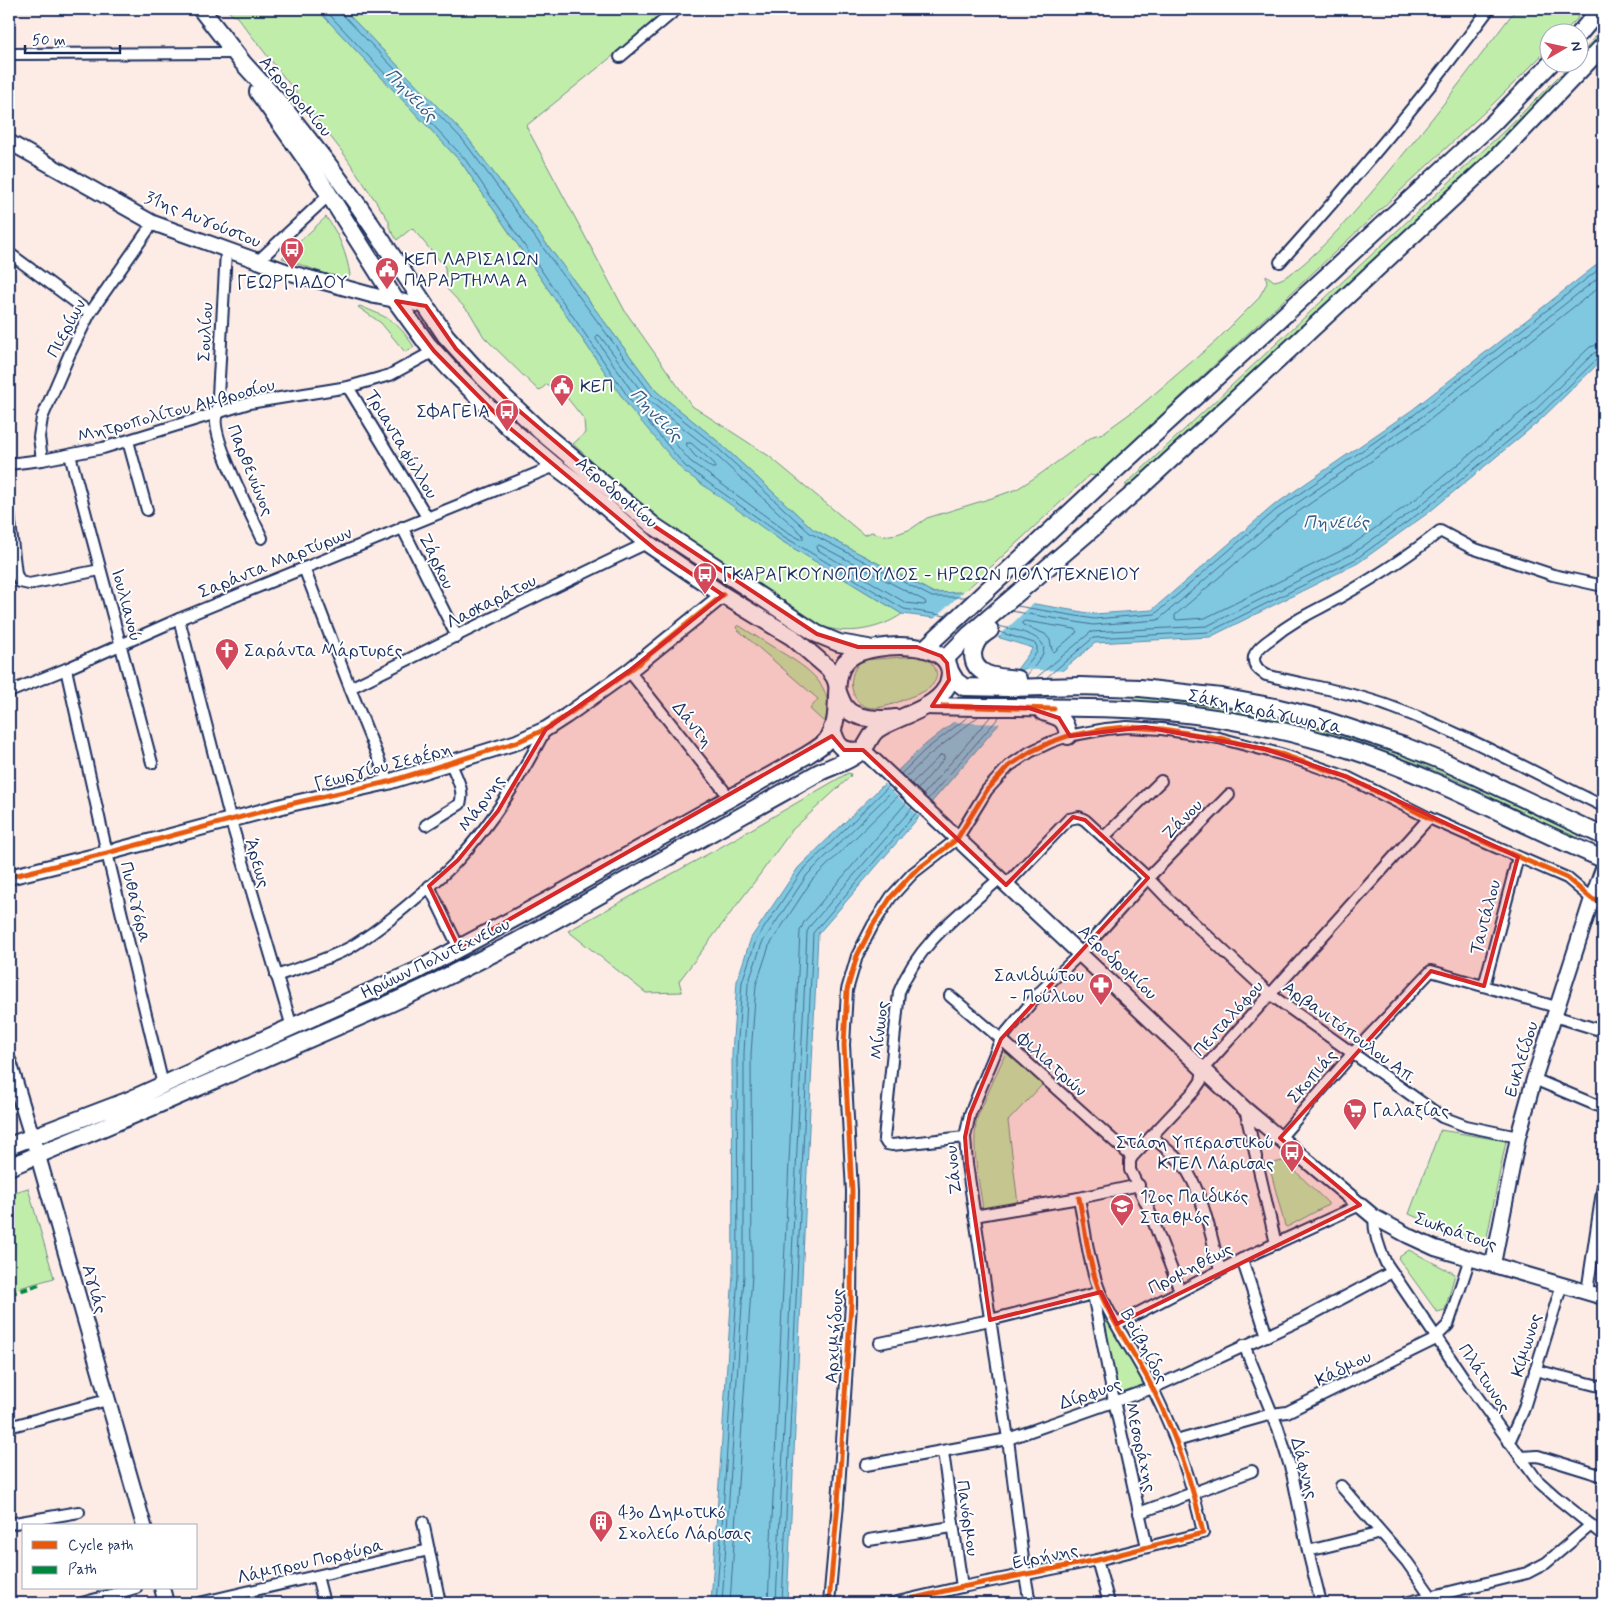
<svg xmlns="http://www.w3.org/2000/svg" width="1612" height="1612" viewBox="0 0 1612 1612" font-family="Mynerve,sans-serif">
<rect width="100%" height="100%" fill="#fdece6"/>
<filter id="ink" filterUnits="userSpaceOnUse"><feTurbulence type="fractalNoise" baseFrequency=".02" numOctaves="2"/><feDisplacementMap in="SourceGraphic" scale="10" xChannelSelector="R" yChannelSelector="G"/><feConvolveMatrix kernelMatrix="1 2 1 2 8 2 1 2 1" color-interpolation-filters="sRGB"/></filter>
<g filter="url(#ink)">
<g fill="#c1edaa" stroke="#6e8e84">
<path d="M227 9H317L461 162 629 407 780 540 902 614C881 629 847 636 822 626L664 522 626 492 573 444 585 433 584 419 560 389 555 393 547 384 539 391 484 337 470 313 446 288 445 267 412 228 397 240 389 227V221L344 154 237 17 231 14Z"/>
<path d="M343 9H666L625 46 526 126 625 311 692 406 769 456 864 535 872 532 883 536 897 534 911 529 927 518 995 497 1017 489 1039 475 1093 436 1103 433 1139 407 1216 341 1258 299 1267 283 1266 275 1274 281C1316 279 1483 52 1516 9H1580L1577 19 1564 32H1550L1549 48 1492 105 1096 476 1090 475 964 592 934 593 813 529 714 438 656 391 467 137Z"/>
<polygon points="1603,28 1603,38 1542,103 1132,486 1125,485 1504,131 1572,63 1580,62 1580,55"/>
<path d="M326 217C339 234 347 255 350 275L347 280H343L282 258Z"/>
<path d="M360 306C388 318 396 319 414 347L405 352 381 323 358 307Z"/>
<path d="M738 625C752 634 767 643 781 652 807 668 837 686 825 723L810 709 818 699 737 629 736 627Z"/>
<path d="M918 656C930 658 943 671 933 684 928 691 918 694 910 697 890 706 858 720 852 688 850 678 854 666 863 660Z"/>
<polygon points="1134,695 1207,704 1247,710 1319,727 1372,743 1421,759 1580,834 1577,840 1461,782 1424,766 1380,751 1339,739 1134,702"/>
<polygon points="848,773 851,774 850,777 792,830 755,881 679,981 682,992 646,993 568,931 719,848"/>
<path d="M1006 1052 1044 1083 1008 1121 1018 1204 983 1210C979 1180 971 1149 977 1118Z"/>
<polygon points="1440,1130 1506,1141 1485,1247 1409,1214"/>
<polygon points="1282,1161 1288,1164 1328,1203 1328,1205 1287,1227 1285,1226 1270,1169 1274,1163"/>
<polygon points="28,1188 54,1278 9,1291 9,1194"/>
<polygon points="1409,1250 1455,1274 1445,1310 1437,1312 1398,1258"/>
<polygon points="1103,1311 1105,1313 1144,1385 1117,1395"/>
</g>
<polygon fill="#80c8e0" stroke="#588bac" points="317,9 343,9 467,137 656,391 714,438 813,529 934,593 964,592 1094,614 1152,610 1273,506 1412,410 1603,260 1603,359 1537,423 1428,513 1358,563 1210,637 1095,643 999,724 818,934 787,1603 711,1603 733,1274 732,1053 737,981 751,938 798,868 921,748 1012,676 1033,648 935,618 902,614 780,540 682,470 629,407 461,162"/>
<g fill="#fdece6">
<polygon points="966,589 1036,601 996,639 933,620"/>
<polygon points="1014,669 1065,671 1003,724 950,722 1010,674"/>
<polygon points="895,769 933,805 921,818 882,782"/>
</g>
<g fill="none" stroke-linecap="round" stroke-linejoin="round">
<g stroke="#436c92" stroke-width="1">
<polyline points="324,9 465,159 633,404 685,466 783,536 904,609 946,616"/>
<polyline points="340,9 342,14 463,140 652,395 711,442 810,533 932,597 966,597"/>
<polyline points="1603,284 1423,425 1285,521 1175,615 1175,619 1177,620 1205,618 1349,547 1417,498 1525,409 1590,347 1603,343"/>
<polygon points="598,335 600,336 647,399 707,447 803,535 803,539 800,539 786,531 690,461 638,400 596,339"/>
<polygon points="687,443 691,443 715,464 715,468 712,468 695,456 687,446"/>
<polygon points="819,545 925,601 926,604 923,605 906,603 818,550 817,547"/>
<polyline points="1017,606 1094,619 1155,614 1276,510 1415,414 1603,266"/>
<polyline points="1011,611 1093,625 1158,620 1280,515 1419,419 1603,274"/>
<polygon points="1025,621 1075,629 1077,632 1054,652 1052,650 1050,640 1045,634 1023,625 1022,623"/>
<path d="M998 626C1010 629 1050 635 1043 653 1040 661 1032 669 1027 675"/>
<polyline points="999,632 1034,643 1037,646 1037,652 1022,671"/>
<polyline points="1036,678 1091,632 1207,626 1352,554 1422,504 1530,415 1594,353 1603,350"/>
<polyline points="1046,678 1093,638 1209,632 1356,559 1425,509 1534,420 1598,358 1603,356"/>
<polyline points="901,774 924,751 969,716"/>
<polyline points="905,778 928,756 979,716"/>
<polyline points="911,784 941,755 944,756 944,759 917,790"/>
<polyline points="923,795 991,716"/>
<polyline points="928,799 1000,716"/>
<polyline points="716,1603 723,1512 738,1274 737,1053 742,982 756,940 802,871 889,786"/>
<polyline points="722,1603 744,1275 744,1053 748,984 762,943 807,875 893,790"/>
<polyline points="730,1603 752,1275 751,1054 756,985 769,946 812,880 899,795"/>
<polyline points="768,1603 800,931 804,922 907,802"/>
<polyline points="776,1603 807,932 810,926 912,808"/>
<polyline points="782,1603 813,933 917,812"/>
</g>
<g stroke="#1b2f5e" stroke-width="14">
<g id="street">
<polyline points="9,54 236,53"/>
<polyline points="620,57 677,9"/>
<path d="M226 251 217 414C208 433 252 516 262 538"/>
<polyline points="9,253 90,313"/>
<polyline points="258,261 329,195"/>
<path d="M1280 262C1353 181 1424 97 1489 9"/>
<polyline points="348,387 427,517"/>
<polyline points="128,441 147,510"/>
<polyline points="70,455 152,763"/>
<polyline points="42,460 39,437 42,418 70,353 90,313 153,223"/>
<polyline points="9,464 42,460 103,448 249,403 348,387 390,375 434,351"/>
<polyline points="9,514 16,574 20,582 29,584 100,570"/>
<polyline points="402,527 457,637"/>
<polyline points="304,568 350,688 388,782"/>
<path d="M1603 586 1553 575 1472 548 1440 531C1410 555 1377 576 1344 595 1318 610 1296 618 1272 638 1266 642 1259 647 1255 654 1251 663 1258 670 1266 675 1309 686 1352 692 1394 708 1466 734 1534 773 1603 806"/>
<polyline points="179,619 231,821 292,1027"/>
<polyline points="66,669 107,853 163,1085"/>
<polyline points="629,671 730,798"/>
<path d="M350 688C449 640 547 590 647 543"/>
<polyline points="9,692 66,669 179,619 555,466"/>
<path d="M426 825 460 804C465 791 456 776 451 764"/>
<polyline points="1104,837 1161,781"/>
<polyline points="1006,885 1069,819 1079,817 1085,820 1148,878 1169,900 1271,995 1442,1117 1466,1126 1518,1137"/>
<polyline points="429,886 459,948"/>
<path d="M276 976C301 967 327 960 351 947 374 933 394 917 415 899 429 887 444 875 457 861 494 821 521 776 546 729"/>
<polyline points="1484,986 1518,857"/>
<polyline points="950,996 1001,1039 1132,1157"/>
<polyline points="1554,1016 1603,1031"/>
<polyline points="1534,1079 1603,1108"/>
<polyline points="1245,1109 1276,1244"/>
<path d="M1152 1136C1162 1146 1174 1154 1183 1165 1202 1189 1212 1240 1220 1270"/>
<path d="M965 1137 892 1145 887 1144 884 1139 899 992C918 943 961 913 999 879"/>
<polyline points="1280,1138 1352,1054 1431,971 1556,1007"/>
<polyline points="974,1216 1079,1198 1139,1185"/>
<path d="M1374 1217C1374 1234 1378 1247 1386 1263L1463 1377 1537 1480 1556 1497 1603 1535"/>
<polyline points="1242,1259 1267,1336"/>
<polyline points="1180,1291 1147,1205 1130,1170 1130,1161 1132,1157 1194,1091 1201,1081 1203,1069 1429,818"/>
<polyline points="1587,1292 1603,1185"/>
<polyline points="1093,1294 1114,1401 1147,1547"/>
<polyline points="1117,1324 1242,1259 1360,1205"/>
<polyline points="880,1343 990,1320 1097,1293"/>
<polyline points="1244,1345 1278,1428 1292,1473 1308,1551 1321,1603"/>
<polyline points="1535,1370 1603,1387"/>
<polyline points="9,1427 107,1400"/>
<polyline points="1176,1441 1272,1414 1287,1412 1432,1341 1448,1325 1470,1258"/>
<polyline points="1509,1442 1523,1411 1562,1284"/>
<polyline points="943,1452 962,1587"/>
<polyline points="1520,1457 1538,1456 1603,1476"/>
<polyline points="866,1465 1008,1439 1153,1388 1303,1319 1392,1272"/>
<polyline points="1341,1486 1407,1562 1431,1596"/>
<polyline points="1139,1513 1252,1471"/>
<polyline points="423,1522 440,1603"/>
<polyline points="9,1524 79,1512"/>
<polyline points="869,1540 952,1527"/>
<polyline points="1308,1551 1381,1533"/>
<polyline points="1097,1560 1109,1603"/>
<polyline points="317,1576 324,1603"/>
<polyline points="82,1603 136,1588"/>
<polyline points="199,1603 429,1550"/>
<polyline points="829,1603 838,1503 851,1304 852,1191 844,1045 847,990 857,956 873,925 891,897 913,873 957,839 987,790 1009,766 1030,752 1051,742 1068,736 1106,729 1127,727 1162,729 1219,738 1284,755 1347,777 1429,818 1567,878 1592,899 1603,903"/>
<path d="M893 1603 962 1587 1097 1560 1203 1533C1193 1484 1175 1434 1153 1389 1137 1356 1114 1326 1100 1292 1088 1262 1085 1229 1079 1198"/>
<polyline points="1030,1603 1025,1575 1008,1439 967,1164 965,1137 970,1114 1001,1039 1041,991 1080,954 1148,878 1229,795"/>
<polyline points="1405,1603 1527,1573 1546,1563 1591,1525"/>
</g>
</g>
<g stroke="#1b2f5e" stroke-width="18">
<g id="secondary">
<polyline points="9,142 153,223 291,273 375,296 426,306"/>
<polyline points="863,750 1245,1109 1374,1217 1409,1236 1435,1248 1603,1297"/>
<polyline points="9,877 107,853 290,804 388,782 517,742 546,729 566,716 629,671 723,595"/>
<polyline points="9,1062 38,1156 144,1526"/>
<polyline points="1493,1264 1518,1137 1534,1079 1592,899 1603,869"/>
<polyline points="162,1588 166,1603"/>
</g>
</g>
<g stroke="#1b2f5e" stroke-width="20">
<g id="primary">
<polyline points="201,9 243,63 283,107 330,167 360,208 446,336 484,378 539,430 654,526 817,634 839,643 868,648"/>
<polyline points="1580,33 1600,9"/>
<polyline points="258,92 316,174 396,301 428,345 450,369 511,429 555,466 582,486 647,543 723,595 792,637 829,669 835,678 837,684"/>
<path d="M990 630C986 633 981 636 978 640 975 645 973 650 973 655 974 678 1001 677 1018 679"/>
<polyline points="924,649 1107,478 1493,123 1552,62"/>
<polyline points="945,659 970,634 1141,487 1495,159 1603,46"/>
<polyline points="950,671 956,681 964,687 1009,688 1080,686 1140,688 1221,697 1275,707 1316,717 1404,746 1445,762 1603,836"/>
<path d="M838 692C840 697 842 703 845 707 854 720 882 720 896 718"/>
<path d="M926 706C998 708 1070 706 1142 710 1212 714 1290 730 1357 752 1443 780 1520 825 1603 859"/>
<path d="M1043 712C1059 717 1066 718 1068 736"/>
<path d="M832 728C837 747 842 753 863 750"/>
<path d="M9 1146 127 1101 416 971 547 901 807 755C813 751 821 747 826 741 848 715 824 672 854 655 875 643 950 638 950 674 949 679 949 684 946 688 933 710 898 716 878 729 870 734 869 744 862 750 851 761 832 766 818 773L514 943 426 987 389 1004 169 1100 9 1167"/>
</g>
</g>
<use href="#street" stroke="#fff" stroke-width="10"/>
<use href="#secondary" stroke="#fff" stroke-width="14"/>
<use href="#primary" stroke="#fff" stroke-width="16"/>
<polyline stroke="#00873e" stroke-width="4" stroke-dasharray="8 4" stroke-linecap="butt" points="9,1294 39,1285"/>
<g stroke="#fff" stroke-width="8">
<g id="cycleway">
<polyline points="943,706 1054,709"/>
<polyline points="9,877 107,853 290,804 388,782 517,742 546,729 566,716 629,671 723,595"/>
<polyline points="829,1603 838,1503 851,1304 852,1191 844,1045 847,990 857,956 873,925 891,897 913,873 957,839 987,790 1009,766 1030,752 1051,742 1068,736 1106,729 1127,727 1162,729 1219,738 1284,755 1347,777 1429,818 1567,878 1592,899 1603,903"/>
<path d="M893 1603 962 1587 1097 1560 1203 1533C1193 1484 1175 1434 1153 1389 1137 1356 1114 1326 1100 1292 1088 1262 1085 1229 1079 1198"/>
</g>
</g>
<use href="#cycleway" stroke="#e8590c" stroke-width="5"/>
</g>
</g>
<path fill="#d62828" fill-opacity="0.2" stroke="#d62828" stroke-width="4" stroke-linejoin="round" d="M396 301 426 306 456 349 510 403 654 526 817 634 858 647H917L941 656 947 663 949 680 932 706 1029 708 1059 718 1070 736 1145 727 1265 749 1347 777 1518 857 1484 986 1431 971 1280 1138 1360 1205 1117 1324 1101 1292 990 1320 967 1164 965 1137 970 1114 1001 1039 1148 878 1085 820 1073 817 1006 885 863 750H844L832 736 459 948 429 886 458 860 498 811 546 729 629 671 723 595 656 550 511 429 434 351Z"/>
<defs>
<g id="bus-pin" transform="scale(1.25)"><path d="M0 17L-7.5 6A9.5 9.5 0 1 1 7.5 6Z" fill="#d1495b" stroke="#fff"/><path d="M-5-6H5V4H4V6H2V4H-2V6H-4V4H-5ZM-3.5-4V0h7V-4ZM-3.5 1.2v1.5H-2V1.2ZM2 1.2v1.5H3.5V1.2Z" fill="#fff"/></g>
<g id="civic-pin" transform="scale(1.25)"><path d="M0 17L-7.5 6A9.5 9.5 0 1 1 7.5 6Z" fill="#d1495b" stroke="#fff"/><path d="M-.6-6.5H3V-4.5H.6V-3L4-1V1h2V6H-6V1h2V-1L-.6-3ZM-1.2 2.5V6h2.4V2.5Z" fill="#fff"/></g>
<g id="church-pin" transform="scale(1.25)"><path d="M0 17L-7.5 6A9.5 9.5 0 1 1 7.5 6Z" fill="#d1495b" stroke="#fff"/><path d="M-1.2-6h2.4v3.5h3.3v2.4h-3.3V6h-2.4V-.1h-3.3v-2.4h3.3Z" fill="#fff"/></g>
<g id="pharmacy-pin" transform="scale(1.25)"><path d="M0 17L-7.5 6A9.5 9.5 0 1 1 7.5 6Z" fill="#d1495b" stroke="#fff"/><path d="M-2-6h4v4h4v4h-4v4h-4v-4h-4v-4h4Z" fill="#fff"/></g>
<g id="supermarket-pin" transform="scale(1.25)"><path d="M0 17L-7.5 6A9.5 9.5 0 1 1 7.5 6Z" fill="#d1495b" stroke="#fff"/><path d="M-6-5.5h2.5l.6 2H6L4.5 2H-2.5L-4.4-4H-6ZM-1.5 3.2a1.3 1.3 0 1 0 .1 0ZM3 3.2a1.3 1.3 0 1 0 .1 0Z" fill="#fff"/></g>
<g id="school-pin" transform="scale(1.25)"><path d="M0 17L-7.5 6A9.5 9.5 0 1 1 7.5 6Z" fill="#d1495b" stroke="#fff"/><path d="M0-5L7-2L0 1L-7-2ZM-4 1L0 2.5L4 1V4Q0 6-4 4Z" fill="#fff"/></g>
<g id="building-pin" transform="scale(1.25)"><path d="M0 17L-7.5 6A9.5 9.5 0 1 1 7.5 6Z" fill="#d1495b" stroke="#fff"/><path d="M-4-6H4V6H1V3H-1V6H-4ZM-2.5-4.3h1.7v1.8h-1.7ZM.8-4.3h1.7v1.8H.8ZM-2.5-1h1.7V.8h-1.7ZM.8-1h1.7V.8H.8Z" fill="#fff"/></g>
</defs>
<g fill-rule="evenodd">
<use href="#bus-pin" x="292" y="249"/>
<use href="#civic-pin" x="387" y="269"/>
<use href="#civic-pin" x="562" y="386"/>
<use href="#bus-pin" x="507" y="411"/>
<use href="#bus-pin" x="705" y="574"/>
<use href="#church-pin" x="227" y="650"/>
<use href="#pharmacy-pin" x="1101" y="985"/>
<use href="#supermarket-pin" x="1355" y="1110"/>
<use href="#bus-pin" x="1292" y="1152"/>
<use href="#school-pin" x="1122" y="1206"/>
<use href="#building-pin" x="601" y="1522"/>
</g>
<g text-anchor="middle" stroke-width="4" stroke-linejoin="round" paint-order="stroke">
<g font-size="18" fill="#1b2f5e" stroke="#fff">
<text transform="translate(296 96) rotate(49)" y="6">Αεροδρομίου</text>
<text transform="translate(203 219) rotate(22)" y="6">31ης Αυγούστου</text>
<text transform="translate(66 328) rotate(-62)" y="6">Πιερίων</text>
<text transform="translate(205 332) rotate(-87)" y="6">Σουλίου</text>
<text transform="translate(176 410) rotate(-15)" y="6">Μητροπολίτου Αμβροσίου</text>
<text transform="translate(402 444) rotate(59)" y="6">Τριανταφύλλου</text>
<text transform="translate(251 470) rotate(68)" y="6">Παρθενώνος</text>
<text transform="translate(617 492) rotate(40)" y="6">Αεροδρομίου</text>
<text transform="translate(437 561) rotate(64)" y="6">Ζάρκου</text>
<text transform="translate(275 562) rotate(-22)" y="6">Σαράντα Μαρτύρων</text>
<text transform="translate(491 601) rotate(-27)" y="6">Λασκαράτου</text>
<text transform="translate(127 605) rotate(75)" y="6">Ιουλιανού</text>
<text transform="translate(1265 711) rotate(12)" y="6">Σάκη Καράγιωργα</text>
<text transform="translate(693 724) rotate(51)" y="6">Δάντη</text>
<text transform="translate(383 766) rotate(-15)" y="6">Γεωργίου Σεφέρη</text>
<text transform="translate(481 803) rotate(-54)" y="6">Μάρνης</text>
<text transform="translate(1182 819) rotate(-45)" y="6">Ζάνου</text>
<text transform="translate(258 863) rotate(74)" y="6">Άρεως</text>
<text transform="translate(136 902) rotate(76)" y="6">Πυθαγόρα</text>
<text transform="translate(1485 917) rotate(-75)" y="6">Ταντάλου</text>
<text transform="translate(435 958) rotate(-26)" y="6">Ηρώων Πολυτεχνείου</text>
<text transform="translate(1118 962) rotate(43)" y="6">Αεροδρομίου</text>
<text transform="translate(1228 1018) rotate(-48)" y="6">Πενταλόφου</text>
<text transform="translate(879 1030) rotate(-84)" y="6">Μίνωος</text>
<text transform="translate(1350 1032) rotate(36)" y="6">Αρβανιτόπουλου Απ.</text>
<text transform="translate(1521 1059) rotate(-73)" y="6">Ευκλείδου</text>
<text transform="translate(1052 1064) rotate(42)" y="6">Φιλιατρών</text>
<text transform="translate(1312 1076) rotate(-49)" y="6">Σκοπιάς</text>
<text transform="translate(953 1170) rotate(-96)" y="6">Ζάνου</text>
<text transform="translate(1456 1231) rotate(19)" y="6">Σωκράτους</text>
<text transform="translate(1190 1268) rotate(-27)" y="6">Προμηθέως</text>
<text transform="translate(95 1289) rotate(74)" y="6">Αγιάς</text>
<text transform="translate(834 1336) rotate(-86)" y="6">Αρχιμήδους</text>
<text transform="translate(1526 1345) rotate(-73)" y="6">Κίμωνος</text>
<text transform="translate(1145 1346) rotate(62)" y="6">Βοϊβηίδος</text>
<text transform="translate(1343 1368) rotate(-26)" y="6">Κάδμου</text>
<text transform="translate(1485 1378) rotate(56)" y="6">Πλάτωνος</text>
<text transform="translate(1090 1393) rotate(-19)" y="6">Δίρφυος</text>
<text transform="translate(1141 1447) rotate(77)" y="6">Μεσοράχης</text>
<text transform="translate(1305 1468) rotate(75)" y="6">Δάφνης</text>
<text transform="translate(968 1518) rotate(82)" y="6">Πανόρμου</text>
<text transform="translate(1045 1556) rotate(-12)" y="6">Ειρήνης</text>
<text transform="translate(310 1561) rotate(-13)" y="6">Λάμπρου Πορφύρα</text>
</g>
<g font-size="18" fill="#1b2f5e" stroke="#fff" text-anchor="start">
<text x="404" y="265">ΚΕΠ ΛΑΡΙΣΑΙΩΝ<tspan x="404" dy="21">ΠΑΡΑΡΤΗΜΑ A</tspan></text>
<text x="292" y="288" text-anchor="middle">ΓΕΩΡΓΙΑΔΟΥ</text>
<text x="580" y="392">ΚΕΠ</text>
<text x="490" y="417" text-anchor="end">ΣΦΑΓΕΙΑ</text>
<text x="722" y="580">ΓΚΑΡΑΓΚΟΥΝΟΠΟΥΛΟΣ - ΗΡΩΩΝ ΠΟΛΥΤΕΧΝΕΙΟΥ</text>
<text x="244" y="656">Σαράντα Μάρτυρες</text>
<text x="1084" y="981" text-anchor="end">Σανιδιώτου<tspan x="1084" dy="21">- Πούλιου</tspan></text>
<text x="1372" y="1116">Γαλαξίας</text>
<text x="1274" y="1148" text-anchor="end">Στάση Υπεραστικού<tspan x="1274" dy="21">ΚΤΕΛ Λάρισας</tspan></text>
<text x="1140" y="1202">12ος Παιδικός<tspan x="1140" dy="21">Σταθμός</tspan></text>
<text x="618" y="1518">43ο Δημοτικό<tspan x="618" dy="21">Σχολείο Λάρισας</tspan></text>
</g>
<g font-size="19" font-style="italic" fill="#395d85" stroke="#fff">
<text transform="translate(412 94) rotate(46)" y="7">Πηνειός</text>
<text transform="translate(657 414) rotate(46)" y="7">Πηνειός</text>
<text x="1336" y="528">Πηνειός</text>
</g>
</g>
<rect width="1612" height="1612" fill="none" stroke="#fff" stroke-width="30"/>
<rect x="15" y="15" width="1582" height="1582" fill="none" stroke="#1b2f5e" stroke-width="2" filter="url(#ink)"/>
<rect x="22" y="1524" width="175" height="65" fill="#ffffff" stroke="#a4acbf"/>
<rect x="32" y="1541" width="25" height="8" fill="#e8590c" stroke="#a4acbf"/>
<text x="68" y="1550" font-size="15" fill="#1b2f5e">Cycle path</text>
<rect x="32" y="1566" width="25" height="8" fill="#00873e" stroke="#a4acbf"/>
<text x="68" y="1574" font-size="15" fill="#1b2f5e">Path</text>
<g transform="translate(1564 48) rotate(81)"><circle r="24" fill="#ffffff" stroke="#a4acbf"/>
<path d="M0-4L9 19L0 12L-9 19Z" fill="#d1495b"/>
<text y="-8" font-size="14" font-weight="bold" text-anchor="middle" fill="#1b2f5e">N</text>
</g>
<path d="M25 45v8h95v-8" fill="none" stroke="#1b2f5e" stroke-width="2.5"/>
<text x="32" y="45" font-size="15" fill="#1b2f5e" stroke="#ffffff" stroke-width="4" paint-order="stroke">50 m</text>
</svg>
